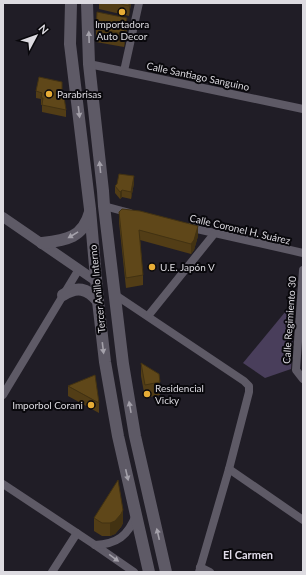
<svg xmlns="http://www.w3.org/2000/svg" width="306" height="575" viewBox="0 0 306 575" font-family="Lato,sans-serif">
<rect width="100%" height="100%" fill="#201d26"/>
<polygon fill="#493e5b" points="295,300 291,369 265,378 243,363"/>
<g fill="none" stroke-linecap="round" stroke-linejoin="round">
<g stroke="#5e5a66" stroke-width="8">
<polyline points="89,64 303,109"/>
<polyline points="124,71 139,3"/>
<polyline points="104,206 130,213"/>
<polyline points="188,227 303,253"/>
<polyline points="303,270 296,370 303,379"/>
<polyline points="114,294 244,381 249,386 249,392 229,469 199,572"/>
<polyline points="148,316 214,234"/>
<polyline points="3,395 79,269"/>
<polyline points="229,469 303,520"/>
<polyline points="3,484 95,545 134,572"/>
<path d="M95 545C117 544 128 536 136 515"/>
<polyline points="200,567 210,572"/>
<polyline points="52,572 77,533"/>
</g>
<polyline stroke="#5e5a66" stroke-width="10" points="3,217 96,281"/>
<g stroke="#5e5a66" stroke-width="12">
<polyline points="71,3 70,44 90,209 98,301 105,362 118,436 149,572"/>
<polyline points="87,3 89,64 103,191 104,206 123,364 135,436 166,572"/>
<path d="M42 243C66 240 83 238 90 212"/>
<path d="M63 295C77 286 87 288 98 301"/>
</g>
</g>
<g fill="#523d16">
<polygon points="99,3 131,3 129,16 99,9"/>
<polygon points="96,29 127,30 124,47 96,42"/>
<polygon points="36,91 62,97 66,110 66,117 42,112 42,105 41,105 41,99 36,98"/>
<polygon points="134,183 131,199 122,197 120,199 115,193 115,186"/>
<polygon points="119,212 198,236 194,250 191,254 140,240 143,275 143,285 126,288 119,222"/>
<polygon points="141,363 160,382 160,395 145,398 141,376"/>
<polygon points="68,386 99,403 99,413 68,396"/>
<polygon points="94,518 123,523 121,527 115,534 110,536 102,536 94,531"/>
</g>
<g fill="#423212">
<polygon points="129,3 131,3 129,16"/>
<polygon points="127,18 127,30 124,47 124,34"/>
<polygon points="134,176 134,183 131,199 131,192"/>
<polygon points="122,190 122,197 120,199 120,192"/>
<polygon points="198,226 198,236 194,250 191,254 191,244"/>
<polygon points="123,510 123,523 121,527 115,534 110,536 110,523"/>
</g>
<g fill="#5f4719" stroke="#423212">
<polygon points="117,3 129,3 129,6"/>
<polygon points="97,12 127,18 124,34 96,29"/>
<polygon points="39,77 62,82 62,97 64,97 66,110 42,105 43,98 41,98 42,93 36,91"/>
<polygon points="119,174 134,176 131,192 122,190 120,192 115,186 117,184"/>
<polygon points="122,209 140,211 198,226 194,240 191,244 139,230 143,275 126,278 119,212"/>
<polygon points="141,363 159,374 160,382 145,385"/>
<polygon points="95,375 99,403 68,386"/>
<polygon points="118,480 123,510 121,514 115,521 110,523 102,523 94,518"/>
</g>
<defs><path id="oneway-solid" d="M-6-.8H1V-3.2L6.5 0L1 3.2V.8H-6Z"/></defs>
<g fill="#a4a1aa">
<use href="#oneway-solid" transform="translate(89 37) rotate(-92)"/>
<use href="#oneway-solid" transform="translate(79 112) rotate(83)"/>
<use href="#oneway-solid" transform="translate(100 167) rotate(-96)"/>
<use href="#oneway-solid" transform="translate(73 235) rotate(149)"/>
<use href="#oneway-solid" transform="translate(103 348) rotate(83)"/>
<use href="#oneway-solid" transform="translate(130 407) rotate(-100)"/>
<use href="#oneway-solid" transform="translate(127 475) rotate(77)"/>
<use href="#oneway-solid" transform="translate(158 534) rotate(-103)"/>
<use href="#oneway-solid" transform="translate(114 558) rotate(36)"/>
</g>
<g fill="#e6ac36" stroke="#09080c" stroke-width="1.5">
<circle cx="122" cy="12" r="4"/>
<circle cx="49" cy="94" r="4"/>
<circle cx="152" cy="267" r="4"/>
<circle cx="147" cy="394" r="4"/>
<circle cx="91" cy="405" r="4"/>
</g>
<g text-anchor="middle" stroke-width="4" stroke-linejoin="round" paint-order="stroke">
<g font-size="10" fill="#dddbe1" stroke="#09080c" text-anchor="start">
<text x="122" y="28" text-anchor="middle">Importadora<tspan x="122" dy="12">Auto Decor</tspan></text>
<text x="57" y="98">Parabrisas</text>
<text x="160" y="271">U.E. Japón V</text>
<text x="155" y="392">Residencial<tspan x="155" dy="12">Vicky</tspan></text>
<text x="83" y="409" text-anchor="end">Imporbol Corani</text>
</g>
<g font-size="10" fill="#dddbe1" stroke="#09080c">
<text transform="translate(198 76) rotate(12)" y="4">Calle Santiago Sanguino</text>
<text transform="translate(240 229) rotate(13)" y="4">Calle Coronel H. Suárez</text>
<text transform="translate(97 289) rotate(-96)" y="4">Tercer Anillo Interno</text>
<text transform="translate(289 320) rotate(-86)" y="4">Calle Regimiento 30</text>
</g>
<g font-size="11" font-weight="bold" fill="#e0dbe9" stroke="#09080c">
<text x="248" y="559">El Carmen</text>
</g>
</g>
<rect width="306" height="575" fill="none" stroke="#dddbe1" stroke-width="8"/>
<g transform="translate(36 36) rotate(49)" stroke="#09080c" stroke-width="3" paint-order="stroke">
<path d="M0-3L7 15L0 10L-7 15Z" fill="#dddbe1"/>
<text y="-6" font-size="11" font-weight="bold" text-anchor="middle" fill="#dddbe1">N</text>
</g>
</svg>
